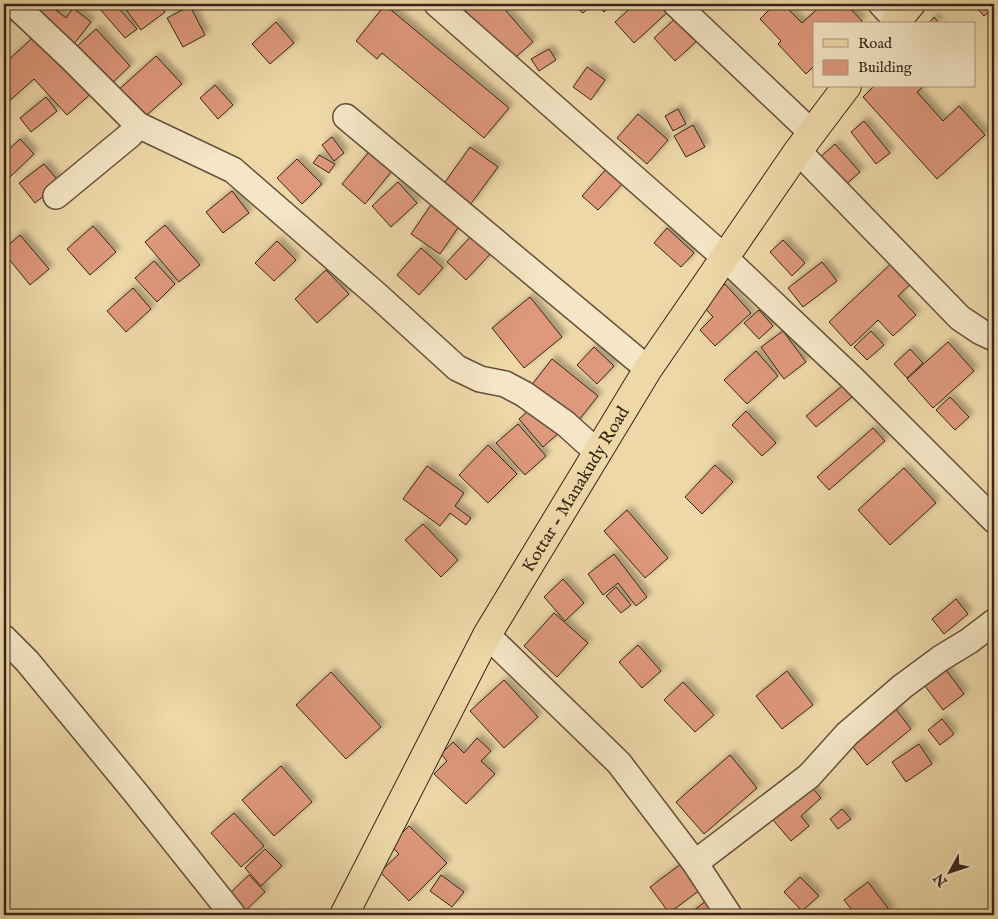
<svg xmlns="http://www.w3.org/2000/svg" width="998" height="919" viewBox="0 0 998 919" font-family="'IM FELL English',serif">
<defs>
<filter id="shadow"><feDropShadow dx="4.5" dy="-4.5" stdDeviation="2.5" flood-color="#0004"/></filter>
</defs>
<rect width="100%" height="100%" fill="#eed8a8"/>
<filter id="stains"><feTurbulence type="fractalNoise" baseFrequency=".004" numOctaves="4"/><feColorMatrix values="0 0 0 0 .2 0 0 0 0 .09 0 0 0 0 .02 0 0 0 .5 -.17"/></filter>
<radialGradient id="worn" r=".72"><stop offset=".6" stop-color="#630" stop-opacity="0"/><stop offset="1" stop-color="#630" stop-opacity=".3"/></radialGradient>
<g fill="#de987b" stroke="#372419" filter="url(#shadow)">
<polygon points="41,4 48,4 66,18 73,8 91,22 74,44 34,13"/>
<polygon points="104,4 115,4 137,29 125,38 99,8"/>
<polygon points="122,4 159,4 165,12 141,30"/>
<polygon points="463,4 500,4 533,42 510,62 461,6"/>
<polygon points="572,4 589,4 591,6 583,13"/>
<polygon points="597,4 613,4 604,12"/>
<polygon points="635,4 666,4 671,9 634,43 615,22"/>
<polygon points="775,4 795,4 789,10 802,23 823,4 846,4 862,21 859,24 814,24 814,66 806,74 778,44 781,41 760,19"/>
<polygon points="973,4 994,4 994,13 991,10 984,16"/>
<polygon points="385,5 509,108 484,138 382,53 377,59 356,41"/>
<polygon points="190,6 205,35 183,47 167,18"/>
<polygon points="4,7 14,18 4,27"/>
<polygon points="677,17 698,40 675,61 654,38"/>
<polygon points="934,17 940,24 928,24"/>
<polygon points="276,22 294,43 270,64 252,44"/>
<polygon points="96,29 130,66 109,86 75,48"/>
<polygon points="40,31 94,91 67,115 34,79 7,103 4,99 4,64"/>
<polygon points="549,49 556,60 539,71 531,59"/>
<polygon points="156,56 182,84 140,121 115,93"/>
<polygon points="587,67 605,80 591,100 573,87"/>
<polygon points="215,85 233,105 218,119 200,98"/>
<polygon points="874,86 924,86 917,92 943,121 959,106 985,135 937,179 863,97"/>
<polygon points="46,97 57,111 31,132 20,118"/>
<polygon points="678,109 686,124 673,131 665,116"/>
<polygon points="638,114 668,140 647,164 617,138"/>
<polygon points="864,121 890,153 876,164 851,132"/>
<polygon points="693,125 705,147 686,157 674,136"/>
<polygon points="332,137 344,153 334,161 322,145"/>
<polygon points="20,139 34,154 10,177 4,171 4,154"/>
<polygon points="835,144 860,172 842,188 817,160"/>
<polygon points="470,147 498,167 470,205 443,185"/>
<polygon points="369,152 392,171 365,204 342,184"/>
<polygon points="319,155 335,164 329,173 313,163"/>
<polygon points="297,159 322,184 302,204 277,178"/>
<polygon points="44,164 60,183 35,203 19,183"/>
<polygon points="609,166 625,181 598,210 582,196"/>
<polygon points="398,182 417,203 391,227 372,206"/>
<polygon points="232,191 249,213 223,233 206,212"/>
<polygon points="435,199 464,219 440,254 411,234"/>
<polygon points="165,225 200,265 179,282 145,242"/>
<polygon points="93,226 116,252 90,275 67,249"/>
<polygon points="667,228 694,253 681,267 654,243"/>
<polygon points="475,232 494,250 466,280 447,262"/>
<polygon points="20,235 49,269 30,285 4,253 4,249"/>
<polygon points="783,240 805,263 792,276 770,252"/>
<polygon points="277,241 296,260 274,281 255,263"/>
<polygon points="421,248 443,268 419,295 397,275"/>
<polygon points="895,260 914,281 898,296 916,315 893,336 878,320 851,346 829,322"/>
<polygon points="154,261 175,284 157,302 135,278"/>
<polygon points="822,262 837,281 803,307 788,288"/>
<polygon points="326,270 349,294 317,323 295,299"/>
<polygon points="725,284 751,313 715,346 700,330 713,317 702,305"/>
<polygon points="133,288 151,309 126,332 107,311"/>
<polygon points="530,297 562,337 524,368 492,328"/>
<polygon points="759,310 773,326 759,339 744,323"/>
<polygon points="783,331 806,362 784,379 761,347"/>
<polygon points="871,331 884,345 867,360 854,347"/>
<polygon points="948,342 974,371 933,408 907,379"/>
<polygon points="594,347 614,366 597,384 577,365"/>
<polygon points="910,349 923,363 907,378 894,364"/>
<polygon points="756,351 778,376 747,404 724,380"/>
<polygon points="552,359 598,396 575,425 530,387"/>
<polygon points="842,386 852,397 816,427 806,416"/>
<polygon points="950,397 969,417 955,430 936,410"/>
<polygon points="536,404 560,432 543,447 519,419"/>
<polygon points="746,411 776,443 762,456 732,425"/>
<polygon points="518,424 546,456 525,475 496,443"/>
<polygon points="873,428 885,441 829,490 817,477"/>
<polygon points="488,445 517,474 488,503 459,475"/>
<polygon points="715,465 733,482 702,514 685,497"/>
<polygon points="427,466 464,493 455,506 471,518 466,525 450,513 440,526 403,499"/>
<polygon points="904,468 936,503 890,545 858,510"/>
<polygon points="627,510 668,558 645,578 604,531"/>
<polygon points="423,524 458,560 441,577 405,540"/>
<polygon points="614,554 647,597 636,606 618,583 603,595 588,574"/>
<polygon points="563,579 584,603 565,621 544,597"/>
<polygon points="616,587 631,605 621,613 606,596"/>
<polygon points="956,599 968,614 944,634 932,619"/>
<polygon points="554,613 588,643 557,677 524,646"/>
<polygon points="638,645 661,671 642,688 619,662"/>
<polygon points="940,662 964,694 943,710 919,678"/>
<polygon points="787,671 813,705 782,729 756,696"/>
<polygon points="331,672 381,727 346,759 296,705"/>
<polygon points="504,680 538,717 504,748 470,711"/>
<polygon points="683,682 714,715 695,732 664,700"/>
<polygon points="894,707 911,729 867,765 849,742"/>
<polygon points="942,719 954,734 940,745 928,730"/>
<polygon points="477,738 491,751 481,761 495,774 466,804 434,774 447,761 441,754 453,742 464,753"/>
<polygon points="919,744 932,764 906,782 892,762"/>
<polygon points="730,755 757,788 704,834 676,802"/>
<polygon points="281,766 312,802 274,836 242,800"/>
<polygon points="805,780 821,798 801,816 809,826 791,841 767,813"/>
<polygon points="842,809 851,819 838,829 830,819"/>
<polygon points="234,813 264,846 241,867 211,833"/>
<polygon points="409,826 447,863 409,901 380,872 399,854 390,845"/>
<polygon points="265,849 282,866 261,886 245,868"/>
<polygon points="681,864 700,890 669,913 650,887"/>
<polygon points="249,875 265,892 244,912 228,895"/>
<polygon points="441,875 464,892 452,907 430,891"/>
<polygon points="800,877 819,896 802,911 784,892"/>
<polygon points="868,882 891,912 886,915 856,915 844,900"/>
<polygon points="706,901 717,915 688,915"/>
</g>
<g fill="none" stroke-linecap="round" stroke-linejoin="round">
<g stroke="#65513d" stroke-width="28">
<g id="minor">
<polyline points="14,4 71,58 138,125 130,135 56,196"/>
<polyline points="437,4 724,257 852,378 994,520"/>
<polyline points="676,4 812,133"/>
<polyline points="881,4 897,21"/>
<polyline points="346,117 648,369"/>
<polyline points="138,125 233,170 378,296 457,368 480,379 505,384 524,394 566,424 598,453"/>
<polyline points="798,151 960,318 981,332 994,338"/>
<polyline points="487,635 619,763 695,863 729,915"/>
<polyline points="4,638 27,661 135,792 233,915"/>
<polyline points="695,863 809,776 847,734 903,686 941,658 969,641 994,622"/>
</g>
</g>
<g stroke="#372419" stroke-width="30">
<g id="major">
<polyline points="894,24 911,4"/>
<path id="s1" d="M344 915 487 635 648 369 798 151 847 86"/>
</g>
</g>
<use href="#minor" stroke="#f4e6c6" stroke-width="25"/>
<use href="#major" stroke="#eed8a8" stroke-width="28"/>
</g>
<g text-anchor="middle" stroke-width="5" stroke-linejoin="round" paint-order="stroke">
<g font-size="18" fill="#372419" stroke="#f4e6c6">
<text dy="6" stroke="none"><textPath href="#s1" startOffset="485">Kottar - Manakudy Road</textPath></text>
</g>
</g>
<rect width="998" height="919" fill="none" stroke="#eed8a8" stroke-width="20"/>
<rect x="5" y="5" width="988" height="909" fill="none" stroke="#372419" stroke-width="2.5"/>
<rect x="10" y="10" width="978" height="899" fill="none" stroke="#372419"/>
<rect x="813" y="22" width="162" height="65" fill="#f4e6c6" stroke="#a89881"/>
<rect x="823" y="39" width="25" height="8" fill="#eed8a8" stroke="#a89881"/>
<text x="858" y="48" font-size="15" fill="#372419">Road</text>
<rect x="823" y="60" width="25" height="15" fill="#de987b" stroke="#a89881"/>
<text x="858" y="72" font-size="15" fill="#372419">Building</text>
<g transform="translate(950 872) rotate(230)" stroke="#f4e6c6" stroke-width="4" paint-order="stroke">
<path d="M0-4L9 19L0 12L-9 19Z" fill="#372419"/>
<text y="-8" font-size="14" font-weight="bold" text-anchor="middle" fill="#372419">N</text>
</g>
<rect width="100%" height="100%" filter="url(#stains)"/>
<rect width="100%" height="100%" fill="url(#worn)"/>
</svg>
